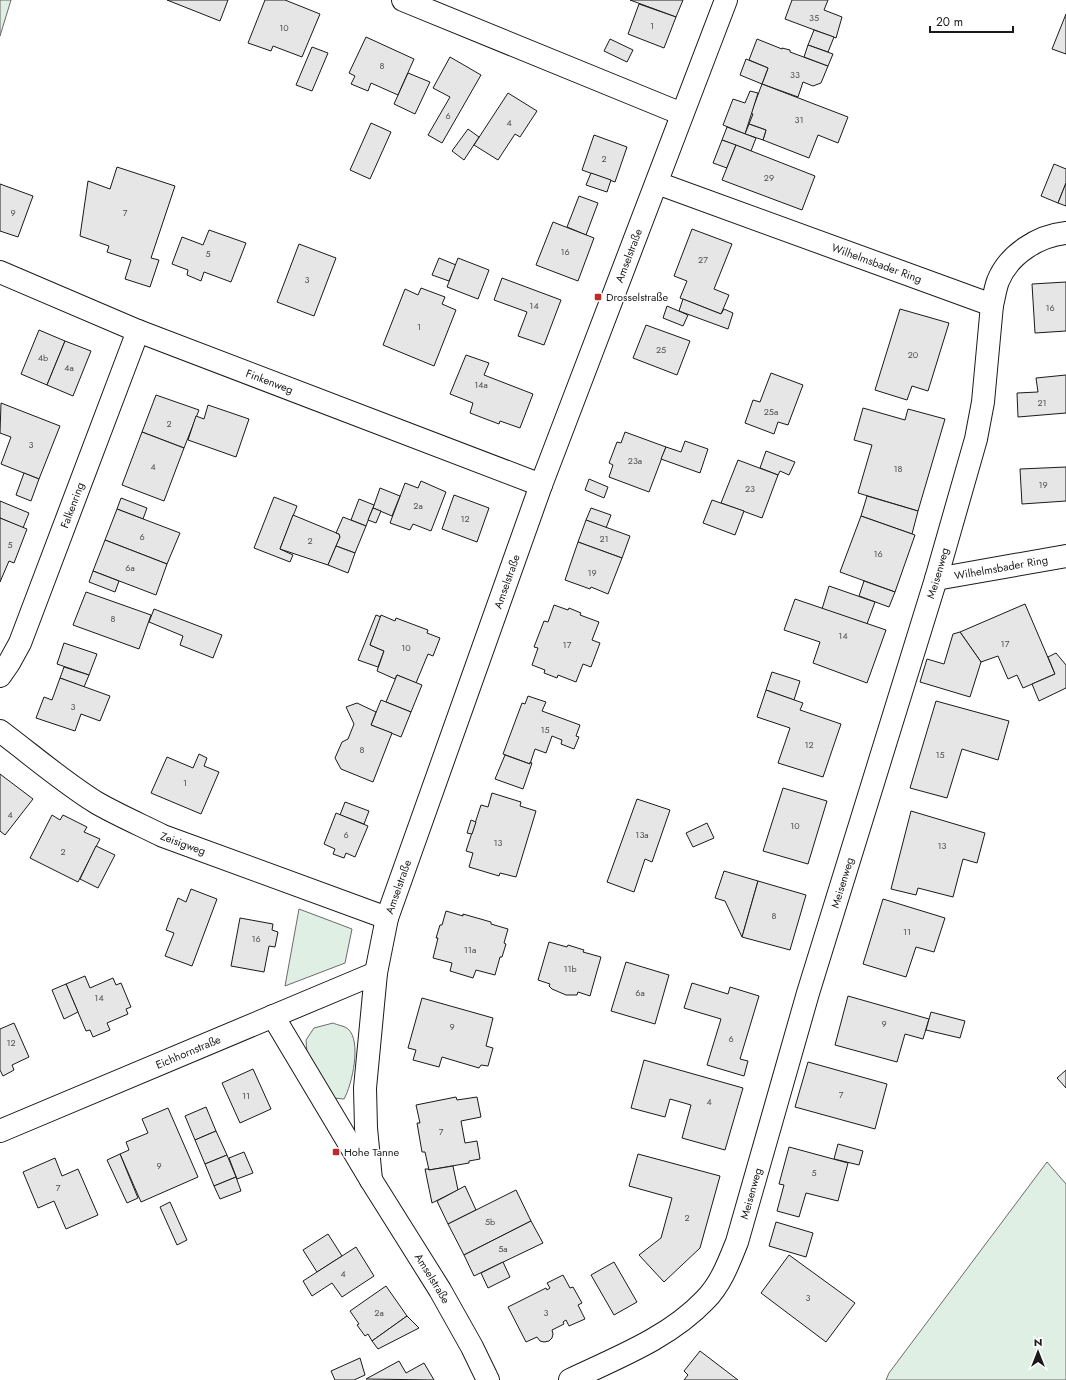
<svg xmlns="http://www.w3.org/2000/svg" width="1066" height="1380" viewBox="0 0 1066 1380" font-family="Jost,sans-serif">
<rect width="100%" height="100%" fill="#fff"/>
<g fill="#e0efe3" stroke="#6a6a6a">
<polygon points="0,0 11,0 0,36"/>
<polygon points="299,909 352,929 345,963 285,986"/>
<path d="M333 1023C337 1025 345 1026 348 1029 362 1041 352 1085 344 1099L333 1098 307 1053 306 1040 314 1028Z"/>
<polygon points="1047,1162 1066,1184 1066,1380 886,1380 889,1373"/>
</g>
<g fill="#e6e6e6" stroke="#1a1a1a">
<polygon points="167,0 228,0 220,21"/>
<polygon points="265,0 285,0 320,14 302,57 273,46 271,51 248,43"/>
<polygon points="630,0 683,0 676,17"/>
<polygon points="792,0 828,0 824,10 842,17 836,38 785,19"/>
<polygon points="639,4 676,17 664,48 628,34"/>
<polygon points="1066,14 1066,54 1052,49"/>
<polygon points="814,30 834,37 828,52 808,45"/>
<polygon points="366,37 414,59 398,95 371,83 368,91 351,84 355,76 349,73"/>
<polygon points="610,39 633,50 627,62 604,51"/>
<polygon points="757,39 782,49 782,48 790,50 790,52 828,66 821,83 813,86 803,82 798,97 762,84 768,68 749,60"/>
<polygon points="808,45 833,54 828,66 804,57"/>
<polygon points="312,47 328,53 312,91 296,85"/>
<polygon points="450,57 481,75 442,143 428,135 450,97 433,88"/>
<polygon points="746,59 768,68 762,84 740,75"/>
<polygon points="408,73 430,82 415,114 394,104"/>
<polygon points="762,84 848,117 838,143 818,135 809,158 763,140 766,130 749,124 753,114 751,113"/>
<polygon points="750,91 758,93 745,134 723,125 733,99 745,103"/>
<polygon points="508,93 537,111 520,137 515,134 498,160 474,145"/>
<polygon points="371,123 391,132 370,179 350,170"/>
<polygon points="749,124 766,130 763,140 745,134"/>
<polygon points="727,127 756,138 751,151 722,140"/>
<polygon points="468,129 479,137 464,160 452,151"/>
<polygon points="594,135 627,147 615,182 582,170"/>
<polygon points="722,140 736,145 727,168 713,163"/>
<polygon points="736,145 815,176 802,210 722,180"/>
<polygon points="1054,164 1066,169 1066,183 1058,203 1041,196"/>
<polygon points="117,167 175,186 151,258 159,260 150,287 125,279 131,260 107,252 109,246 80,236 88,181 110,189"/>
<polygon points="591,173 611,180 607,192 586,185"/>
<polygon points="1066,183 1066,206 1058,203"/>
<polygon points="0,184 33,196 18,237 0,231"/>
<polygon points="579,196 598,203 586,235 567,227"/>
<polygon points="553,222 594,238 578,281 536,265"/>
<polygon points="692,229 732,244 714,289 729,295 721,314 680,298 687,281 674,276"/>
<polygon points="209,230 246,243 231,282 204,272 201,281 187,275 188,270 172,264 182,237 203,245"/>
<polygon points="299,244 336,258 314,316 277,302"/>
<polygon points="439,258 456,265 449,281 432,275"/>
<polygon points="458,258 489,270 478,299 447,287"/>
<polygon points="502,278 561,300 544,345 518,336 527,312 494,300"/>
<polygon points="1066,282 1066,331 1035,333 1032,284"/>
<polygon points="421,288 445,297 442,304 456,310 434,366 383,345 405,289 418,295"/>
<polygon points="683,299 721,314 724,309 733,313 728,329 679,311"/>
<polygon points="667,306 688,315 683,326 663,318"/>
<polygon points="900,309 949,323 928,391 912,386 907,400 875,390"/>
<polygon points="646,325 690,341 677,375 633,358"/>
<polygon points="39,330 65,341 47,385 21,374"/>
<polygon points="65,341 91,351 73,396 47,385"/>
<polygon points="466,355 489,363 484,375 533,394 520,428 500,421 499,424 470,413 473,403 450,394"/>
<polygon points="771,373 803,385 788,425 778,422 774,434 745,423 753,400 760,402"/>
<polygon points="1066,375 1066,413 1018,417 1017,393 1038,392 1036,378"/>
<polygon points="156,395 199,410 184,448 142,432"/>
<polygon points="1,403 60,426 39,479 1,464 11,437 0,433"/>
<polygon points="208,405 249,419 236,457 188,440 196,416 204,419"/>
<polygon points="863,408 905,420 908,409 945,419 918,511 858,493 872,445 854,440"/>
<polygon points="142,432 184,448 164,501 122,485"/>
<polygon points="625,432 666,447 649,492 609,477 613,465 609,463 617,442 621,443"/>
<polygon points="685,441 708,449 700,473 661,459 666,447 681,452"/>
<polygon points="766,451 795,462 789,475 780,471 778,475 760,468"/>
<polygon points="738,460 778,475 762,518 721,503"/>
<polygon points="1066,467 1066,501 1022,504 1020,469"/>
<polygon points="24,473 39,479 31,501 16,495"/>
<polygon points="589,479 608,487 604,498 585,490"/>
<polygon points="421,481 446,492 431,531 413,524 410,530 390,523 405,483 418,488"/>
<polygon points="380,488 400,496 392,516 373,508"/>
<polygon points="454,495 489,508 477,542 442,529"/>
<polygon points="867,496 918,511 912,534 861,516"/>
<polygon points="274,497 297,506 280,549 293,555 290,562 254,548"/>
<polygon points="121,498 147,508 143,519 117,509"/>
<polygon points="359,499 374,505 366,526 351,520"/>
<polygon points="712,500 744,511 735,535 703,523"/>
<polygon points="0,501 29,513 23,528 0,518"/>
<polygon points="373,508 381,511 376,523 368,520"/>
<polygon points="591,508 611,515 606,528 586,520"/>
<polygon points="117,509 180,533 167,564 105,540"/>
<polygon points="293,515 339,534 340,537 328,565 280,549"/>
<polygon points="861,516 915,535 895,592 840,572"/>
<polygon points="343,517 366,526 355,553 336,546 340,537 339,534 336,533"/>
<polygon points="0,518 27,529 14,563 9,561 0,582"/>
<polygon points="586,520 630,536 622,558 578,542"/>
<polygon points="105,540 167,564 156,595 93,571"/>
<polygon points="578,542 622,558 608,594 591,587 590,589 565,580"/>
<polygon points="336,546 355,553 348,573 328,565"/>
<polygon points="93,571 119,581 115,592 89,582"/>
<polygon points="864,581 895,592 889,607 859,596"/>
<polygon points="829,586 875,602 867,624 822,609"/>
<polygon points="86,592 151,615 139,649 73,625"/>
<polygon points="795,599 886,630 867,683 813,663 820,642 784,630"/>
<polygon points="1025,604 1055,674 1023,688 1017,675 1008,679 998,656 981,662 960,632"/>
<polygon points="554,605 568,610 569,608 581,613 580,615 599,622 592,640 600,643 591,667 583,664 576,682 558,675 557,678 544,673 545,670 532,665 538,648 534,647 544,621 548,622"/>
<polygon points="154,609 222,635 213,658 180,645 183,636 149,622"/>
<polygon points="376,615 381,617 370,645 384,651 378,667 358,660"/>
<polygon points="381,615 395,621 396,618 428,630 427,633 440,638 433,656 428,654 416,683 397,675 395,679 377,671 384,651 370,645"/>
<polygon points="960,632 981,662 970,697 920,682 927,659 944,664 953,634"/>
<polygon points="64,643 97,654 89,675 57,664"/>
<polygon points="1056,653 1066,665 1066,688 1039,701 1032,684 1055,674 1048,657"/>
<polygon points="64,667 89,675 84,687 60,678"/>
<polygon points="772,672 800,681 794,700 766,690"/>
<polygon points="397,675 422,685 411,712 386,702"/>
<polygon points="60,678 110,696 100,721 81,714 75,731 36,718 44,697 52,700"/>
<polygon points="766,690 803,703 800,710 841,724 823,777 778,763 790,728 757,717"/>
<polygon points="528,696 546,702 542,711 580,725 576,736 579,737 574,749 561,744 562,740 552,736 546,753 535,749 530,764 503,754 522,703 525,704"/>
<polygon points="381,700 411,712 401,737 371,725"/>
<polygon points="936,701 1009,721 998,760 962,749 947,798 910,788"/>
<polygon points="357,703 376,712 371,725 392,733 373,782 341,769 335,758 342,742 348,739 354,724 346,707"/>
<polygon points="199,754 207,758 204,766 219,772 201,814 151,793 167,757 193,768"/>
<polygon points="505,755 530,764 530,762 532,763 523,789 495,779"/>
<polygon points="0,774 33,799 5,835 0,831"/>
<polygon points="783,788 827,801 808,864 763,851"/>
<polygon points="492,793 521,802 520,806 536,811 516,877 500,873 499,876 469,867 473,853 466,851 481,805 488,807"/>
<polygon points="637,799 670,810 652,862 645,859 634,892 607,882"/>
<polygon points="345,802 369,811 364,824 340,815"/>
<polygon points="911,811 985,833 977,863 963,859 953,897 918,888 916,895 891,889"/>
<polygon points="336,813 368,826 355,857 346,853 344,858 333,854 335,849 324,844"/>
<polygon points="52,815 60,820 63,815 87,827 84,832 100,839 78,882 30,858"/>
<polygon points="471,820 476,822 472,834 467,833"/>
<polygon points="707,823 714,838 693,847 686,833"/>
<polygon points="96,846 115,855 98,888 80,879"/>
<polygon points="724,871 758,881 742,937 725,901 715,898"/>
<polygon points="758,881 806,895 790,950 742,937"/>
<polygon points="191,889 217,899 192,966 165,956 174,933 166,930 178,898 186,902"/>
<polygon points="883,899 945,918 934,952 916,947 906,977 863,964"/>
<polygon points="446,911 463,916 463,914 491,922 491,924 508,929 504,943 506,944 502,957 500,957 495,975 476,970 473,978 450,971 452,963 433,958 438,938 436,938 440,925 442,925"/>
<polygon points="240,918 273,924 272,930 278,932 275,947 269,946 264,972 231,966"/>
<polygon points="549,942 567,947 568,945 584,950 583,952 601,957 590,996 578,992 577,995 566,995 552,989 549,986 550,984 538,980"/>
<polygon points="626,962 669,975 655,1024 611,1011"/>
<polygon points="85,976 90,988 113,978 116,985 121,983 131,1007 126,1009 128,1014 107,1023 110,1030 93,1037 90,1030 86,1031 66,984"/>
<polygon points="692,983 728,994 730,987 759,996 740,1059 748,1061 744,1076 707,1065 721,1019 684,1008"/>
<polygon points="66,984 78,1012 64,1019 52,990"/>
<polygon points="848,996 929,1019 923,1039 905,1034 897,1062 835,1045"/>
<polygon points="422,998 493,1018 486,1046 493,1048 488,1066 481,1065 479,1068 442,1057 439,1067 413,1060 416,1050 408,1048"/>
<polygon points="931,1012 965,1021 960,1038 926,1030"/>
<polygon points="14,1023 29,1057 12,1065 14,1070 3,1076 0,1070 0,1029"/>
<polygon points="644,1060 743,1088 725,1150 682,1138 691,1105 670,1099 665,1117 631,1108"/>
<polygon points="808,1062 887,1084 875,1129 795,1107"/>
<polygon points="253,1069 271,1109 240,1123 222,1083"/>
<polygon points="1066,1070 1066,1088 1057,1078"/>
<polygon points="456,1097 457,1100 477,1097 481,1117 461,1121 465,1143 477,1141 480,1159 469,1161 469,1163 429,1170 425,1152 422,1152 417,1123 420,1123 416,1105"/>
<polygon points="206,1107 216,1131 195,1140 185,1116"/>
<polygon points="168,1108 198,1177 141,1202 120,1154 129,1150 126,1142 148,1133 142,1119"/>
<polygon points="216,1131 227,1155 205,1164 195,1140"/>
<polygon points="838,1144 863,1151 859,1165 834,1159"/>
<polygon points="789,1147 848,1163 838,1201 806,1193 799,1217 777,1211 784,1185 779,1184"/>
<polygon points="244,1152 253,1173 237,1179 229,1158"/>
<polygon points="120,1154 138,1198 127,1203 107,1160"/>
<polygon points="638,1154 720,1176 700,1248 664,1282 639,1255 661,1238 672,1198 629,1186"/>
<polygon points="227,1155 236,1177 214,1186 205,1164"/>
<polygon points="55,1158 62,1176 78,1169 98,1215 66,1229 54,1201 38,1208 23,1172"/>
<polygon points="453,1166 458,1190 432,1203 425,1169 428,1169 429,1170"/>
<polygon points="236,1177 241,1191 220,1199 214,1186"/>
<polygon points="465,1186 476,1210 448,1224 437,1201"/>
<polygon points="516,1190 531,1221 464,1255 448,1224"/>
<polygon points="170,1202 187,1240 177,1245 160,1207"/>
<polygon points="531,1221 543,1243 474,1276 464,1255"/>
<polygon points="776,1222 813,1233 806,1257 769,1246"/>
<polygon points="328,1234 342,1256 317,1272 303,1250"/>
<polygon points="356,1247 374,1276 342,1297 332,1283 312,1296 303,1281"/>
<polygon points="789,1255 855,1303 826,1342 761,1293"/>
<polygon points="503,1262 510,1277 488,1288 481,1273"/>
<polygon points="614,1262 637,1302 614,1315 591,1275"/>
<polygon points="563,1275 570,1288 573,1287 582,1303 578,1305 585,1319 569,1326 566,1320 563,1322 564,1324 552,1330 553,1334 552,1338 549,1341 544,1342 540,1341 537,1337 526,1342 508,1307 546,1288 547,1290 550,1288 547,1283"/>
<polygon points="386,1286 407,1316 372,1341 368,1334 365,1336 357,1325 359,1324 350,1311"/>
<polygon points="407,1316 419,1328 378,1349 372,1341"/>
<polygon points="700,1351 738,1380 684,1380 688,1375 684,1371"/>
<polygon points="360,1358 365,1375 354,1380 335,1380 331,1371"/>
<polygon points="399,1361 406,1373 424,1363 434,1380 366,1379"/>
</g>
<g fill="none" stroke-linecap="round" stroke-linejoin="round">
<g stroke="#1a1a1a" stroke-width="24">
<g id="street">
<polyline points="403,0 682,114"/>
<path id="s1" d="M657 183 992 305C994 298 995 289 998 281 1009 254 1038 236 1066 233"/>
<path id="s2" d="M0 272 138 331 541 485"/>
<path id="s3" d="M936 579 1066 556"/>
<path id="s4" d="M0 676 9 663 20 643 138 331"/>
<path id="s5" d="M0 731C32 755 63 782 97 803 118 815 141 825 163 836L387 918"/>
<path id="s6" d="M273 1016 371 1180 440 1290 472 1347 488 1380"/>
<path id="s7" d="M0 1131 376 973"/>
<path id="s8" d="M371 1180 366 1128 365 1088 376 973 387 918 541 485 726 0"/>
<path id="s9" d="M570 1380C616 1358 669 1338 705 1300 721 1284 729 1262 737 1242L808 993 936 579 976 439 983 402 992 305"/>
</g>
</g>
<use href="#street" stroke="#fff" stroke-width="22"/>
</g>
<g fill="#c62828" stroke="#fff" stroke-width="1.5">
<rect x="594" y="293" width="8" height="8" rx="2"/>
<rect x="332" y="1148" width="8" height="8" rx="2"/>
</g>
<g text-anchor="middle" stroke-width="3" stroke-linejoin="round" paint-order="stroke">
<g font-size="9" fill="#4d4d4d">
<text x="814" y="21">35</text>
<text x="652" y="29">1</text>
<text x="284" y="31">10</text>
<text x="382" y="69">8</text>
<text x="795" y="78">33</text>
<text x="448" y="119">6</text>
<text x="799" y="123">31</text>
<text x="509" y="126">4</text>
<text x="604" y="162">2</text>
<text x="769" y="181">29</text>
<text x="13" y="216">9</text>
<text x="125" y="216">7</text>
<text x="565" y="255">16</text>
<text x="208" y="257">5</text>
<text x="703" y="263">27</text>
<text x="307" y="283">3</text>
<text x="534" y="309">14</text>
<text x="1050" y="311">16</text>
<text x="419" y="330">1</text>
<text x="661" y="353">25</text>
<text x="913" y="358">20</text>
<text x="43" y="361">4b</text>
<text x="69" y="371">4a</text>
<text x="481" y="388">14a</text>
<text x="1042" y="406">21</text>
<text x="771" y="415">25a</text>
<text x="169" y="427">2</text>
<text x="31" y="448">3</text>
<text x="635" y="464">23a</text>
<text x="153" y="470">4</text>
<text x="898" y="472">18</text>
<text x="1043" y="488">19</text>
<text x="750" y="492">23</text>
<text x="418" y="509">2a</text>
<text x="465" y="522">12</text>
<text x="142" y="540">6</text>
<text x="604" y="542">21</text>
<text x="310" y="544">2</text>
<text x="10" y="548">5</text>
<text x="878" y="557">16</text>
<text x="130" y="571">6a</text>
<text x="592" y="576">19</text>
<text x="113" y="622">8</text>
<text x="843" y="639">14</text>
<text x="1005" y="647">17</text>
<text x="567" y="648">17</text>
<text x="406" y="651">10</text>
<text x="73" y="710">3</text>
<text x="545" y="733">15</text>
<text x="809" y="748">12</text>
<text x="362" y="753">8</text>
<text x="940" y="758">15</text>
<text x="185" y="786">1</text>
<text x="10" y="818">4</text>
<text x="795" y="829">10</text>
<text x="346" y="838">6</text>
<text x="642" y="838">13a</text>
<text x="498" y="846">13</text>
<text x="942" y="849">13</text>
<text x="63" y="855">2</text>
<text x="774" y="919">8</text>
<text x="907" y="935">11</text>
<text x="256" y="942">16</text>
<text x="470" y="953">11a</text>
<text x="570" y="972">11b</text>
<text x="640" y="996">6a</text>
<text x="99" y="1001">14</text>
<text x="884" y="1027">9</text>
<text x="452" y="1030">9</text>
<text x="731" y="1042">6</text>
<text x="11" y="1046">12</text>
<text x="841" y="1098">7</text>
<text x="246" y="1099">11</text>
<text x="709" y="1105">4</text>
<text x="441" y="1135">7</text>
<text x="159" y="1169">9</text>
<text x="814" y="1176">5</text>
<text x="58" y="1191">7</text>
<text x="687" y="1221">2</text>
<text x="490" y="1225">5b</text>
<text x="503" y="1252">5a</text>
<text x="343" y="1277">4</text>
<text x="808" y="1301">3</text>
<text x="379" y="1316">2a</text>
<text x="546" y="1316">3</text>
</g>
<g font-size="11" fill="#1a1a1a" stroke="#fff">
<text dy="4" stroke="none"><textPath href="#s8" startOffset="969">Amselstraße</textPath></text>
<text dy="4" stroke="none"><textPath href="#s1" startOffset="234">Wilhelmsbader Ring</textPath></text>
<text dy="4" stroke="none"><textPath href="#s2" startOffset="291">Finkenweg</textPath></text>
<text dy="4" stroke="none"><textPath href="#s4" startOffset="186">Falkenring</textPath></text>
<text dy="4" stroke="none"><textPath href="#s3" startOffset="66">Wilhelmsbader Ring</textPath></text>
<text dy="4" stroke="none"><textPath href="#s9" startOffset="923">Meisenweg</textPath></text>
<text dy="4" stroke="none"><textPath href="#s8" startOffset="621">Amselstraße</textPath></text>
<text dy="4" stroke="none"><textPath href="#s5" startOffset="216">Zeisigweg</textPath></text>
<text dy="4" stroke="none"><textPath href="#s9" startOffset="599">Meisenweg</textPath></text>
<text dy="4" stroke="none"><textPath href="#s8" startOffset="297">Amselstraße</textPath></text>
<text dy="4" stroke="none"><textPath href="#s7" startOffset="204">Eichhornstraße</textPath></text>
<text dy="4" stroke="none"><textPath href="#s9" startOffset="275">Meisenweg</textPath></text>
<text dy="4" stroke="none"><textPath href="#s6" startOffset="307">Amselstraße</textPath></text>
</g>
<g font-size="11" fill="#1a1a1a" stroke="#fff" text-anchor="start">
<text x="606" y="301">Drosselstraße</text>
<text x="344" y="1156">Hohe Tanne</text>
</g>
</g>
<g transform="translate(1038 1352)" stroke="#ffffff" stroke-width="3" paint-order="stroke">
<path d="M0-3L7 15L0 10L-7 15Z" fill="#1a1a1a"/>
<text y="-6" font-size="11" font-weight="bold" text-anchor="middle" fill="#1a1a1a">N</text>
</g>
<path d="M930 26v6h83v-6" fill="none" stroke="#1a1a1a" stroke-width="2"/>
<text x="936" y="26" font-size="12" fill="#1a1a1a" stroke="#ffffff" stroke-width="3" paint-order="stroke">20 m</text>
</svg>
